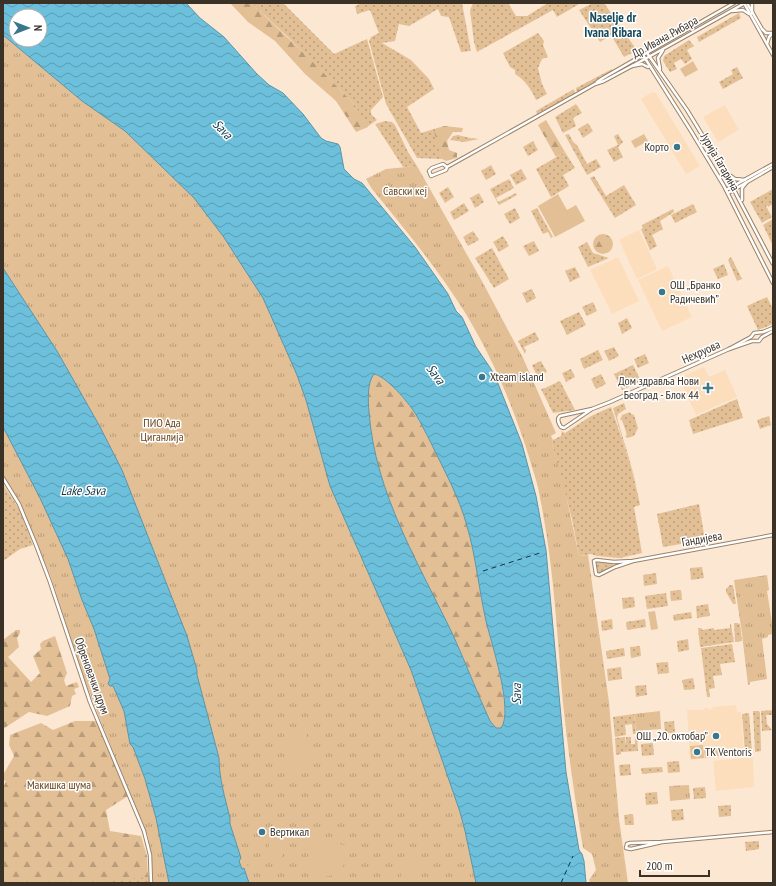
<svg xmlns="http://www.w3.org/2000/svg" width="776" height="886" viewBox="0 0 776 886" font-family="'PT Sans Narrow',sans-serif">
<defs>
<pattern id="grass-dots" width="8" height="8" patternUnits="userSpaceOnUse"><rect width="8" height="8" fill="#e3bf96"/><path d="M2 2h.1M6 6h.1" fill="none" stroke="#b99c7a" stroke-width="1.8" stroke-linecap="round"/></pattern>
<pattern id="forest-firs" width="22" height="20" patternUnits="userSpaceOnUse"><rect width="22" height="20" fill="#e3bf96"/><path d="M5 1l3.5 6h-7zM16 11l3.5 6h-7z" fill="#b99c7a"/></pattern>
<pattern id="park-tufts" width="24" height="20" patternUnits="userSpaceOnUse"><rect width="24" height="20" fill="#e3bf96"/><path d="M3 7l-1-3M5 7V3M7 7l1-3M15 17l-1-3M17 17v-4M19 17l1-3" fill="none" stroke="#b99c7a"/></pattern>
<pattern id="water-waves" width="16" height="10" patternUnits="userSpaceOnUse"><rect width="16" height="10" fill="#6dc0dc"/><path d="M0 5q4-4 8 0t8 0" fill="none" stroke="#5b9db2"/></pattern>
</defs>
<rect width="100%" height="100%" fill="#fce8d2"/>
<g fill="#fddebc">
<polygon points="652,92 656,93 700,166 686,174 641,99"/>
<polygon points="725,105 739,130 718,142 703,117"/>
<polygon points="639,230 657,269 637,279 619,240"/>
<polygon points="618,257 639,301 612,314 590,270"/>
<polygon points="668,266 692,317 662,331 638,280"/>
<polygon points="704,367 709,377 725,370 737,397 696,415 679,378"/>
<polygon points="736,705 737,712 741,712 744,755 690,760 687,710 704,710 705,708 708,708 709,710 712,709 713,707"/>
<polygon points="753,757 754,787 716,791 713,761"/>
</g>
<g fill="url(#grass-dots)">
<polygon points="251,3 283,3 334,54 367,39 383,97 371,110 371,114 377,120 367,127 354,104 288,37"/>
<polygon points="362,3 462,3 471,51 461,52 449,17 441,16 438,9 409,26 399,24 395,41 382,43 411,60 429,79 434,89 407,107 421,133 444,126 438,130 437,138 442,159 417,158 386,104 369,41 371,37 379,33 370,10 357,14 355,6"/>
<polygon points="473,3 508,3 516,16 527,16 548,3 581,3 557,17 553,10 477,52 474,42 470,10"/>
<polygon points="593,3 604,3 636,49 636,51 624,57 611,35 600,42 579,10"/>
<polygon points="739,13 741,18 699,42 697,37"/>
<path d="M538 33 544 41 543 45 548 57 542 59 538 68 542 84 547 94 536 100C532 90 524 79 515 74V70L510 67 503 53Z"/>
<polygon points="689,40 694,46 687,50 692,59 685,64 681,59 674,63 677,69 670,72 663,61 664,56"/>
<polygon points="737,67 743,78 723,89 719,82 733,74 731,70"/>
<polygon points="612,69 612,72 577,92 576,88"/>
<polygon points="574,89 575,93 537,114 536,111"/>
<polygon points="576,104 582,113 573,118 576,126 563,133 555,117"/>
<polygon points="385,121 392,122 395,125 408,152 417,166 403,167 375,124"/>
<polygon points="588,123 593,131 583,138 578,129"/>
<polygon points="569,134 573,142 577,145 587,164 596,159 601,167 587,175 565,135"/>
<polygon points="618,134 623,142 618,147 623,157 614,162 607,150 618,145 614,136"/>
<polygon points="458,135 470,138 479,139 464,142 450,140 453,136"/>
<polygon points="533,141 538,150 528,156 523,147"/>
<polygon points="565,152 575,168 563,175 569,186 551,197 536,169"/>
<polygon points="491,165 496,174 486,180 481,171"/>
<polygon points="521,169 527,179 516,185 510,175"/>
<polygon points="594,176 606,196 624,185 636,205 615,218 590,178"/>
<polygon points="509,179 514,188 496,198 498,202 516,193 517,195 499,205 490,189"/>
<polygon points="448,187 454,197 445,203 439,193"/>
<polygon points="773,189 773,204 768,207 767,205 766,206 772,217 762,223 750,202"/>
<polygon points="479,193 484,202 475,208 470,198"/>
<polygon points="464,203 469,211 454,220 450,212"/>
<polygon points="693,204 697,212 675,223 671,215"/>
<polygon points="515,208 520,218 510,224 504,214"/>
<polygon points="537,208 553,237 551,238 548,232 543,234 531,211"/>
<polygon points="673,209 674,212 660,221 663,229 652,235 657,246 650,250 641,229 643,228 642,225"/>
<polygon points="773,219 773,246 763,225"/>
<polygon points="473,231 479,240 468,246 463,237"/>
<polygon points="503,236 509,246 499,252 493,242"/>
<polygon points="534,241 539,251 529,256 523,246"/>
<polygon points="587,242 593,253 609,258 588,267 578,247"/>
<polygon points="492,248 509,279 494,288 475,258"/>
<polygon points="731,257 742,279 737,281 728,260"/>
<polygon points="724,264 728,275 718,279 713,269"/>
<polygon points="575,267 580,277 570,282 565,271"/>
<polygon points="532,289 536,298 527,303 522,293"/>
<polygon points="767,297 773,309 773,324 758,330 747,306"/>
<polygon points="593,302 597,311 587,316 582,307"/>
<polygon points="579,312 586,325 567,335 560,321"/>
<polygon points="627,318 632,328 622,334 618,323"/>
<polygon points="535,332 539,340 524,347 526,351 525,354 518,341"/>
<polygon points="614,347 619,356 609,361 604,351"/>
<polygon points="598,350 603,360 584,369 580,359"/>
<polygon points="645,354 649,363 638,368 634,359"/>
<polygon points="541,361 547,372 537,376 532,365"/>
<polygon points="633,365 641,381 622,390 614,374"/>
<polygon points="571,369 575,377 566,382 562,373"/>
<polygon points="601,374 606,384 596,389 591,379"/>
<polygon points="560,381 575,410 553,413 541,389 545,388"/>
<polygon points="737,399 743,418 693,434 689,420"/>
<polygon points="624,403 626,409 618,414 617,418 629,458 638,491 613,408"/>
<path d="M611 407C622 439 634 472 640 505L634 507 642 553 620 558 597 556 591 554 579 556 572 519 552 444 553 440 561 436V435L562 434 561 431 565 433 591 416Z"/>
<polygon points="630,412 631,414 634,415 638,428 634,436 627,438 625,436 627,435 622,420 620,420 622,415"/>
<polygon points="769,416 771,425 760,429 757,420"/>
<polygon points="3,484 19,509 33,545 20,549 3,561"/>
<polygon points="699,504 705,540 663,547 657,514"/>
<polygon points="598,561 612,563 613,565 613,567 599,573 597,572 595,563"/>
<polygon points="702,567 704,578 691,580 690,568"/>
<polygon points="656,573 657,584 644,586 643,575"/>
<polygon points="730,585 733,585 736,604 733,604 726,592 726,589"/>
<polygon points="681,590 682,600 671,601 670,591"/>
<polygon points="666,593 668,606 647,609 645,596"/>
<polygon points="634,597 635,607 623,609 622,598"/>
<polygon points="708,604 710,616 697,618 696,606"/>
<polygon points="691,612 692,618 674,621 673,615"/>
<polygon points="612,619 613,629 602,631 601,621"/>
<polygon points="645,619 646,627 627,630 626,622"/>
<polygon points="734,623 737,623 740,624 742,641 735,642"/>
<polygon points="730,624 731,624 734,642 700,647 698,628 701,628 702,630 714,628 714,630 730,628"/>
<polygon points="688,639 689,650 678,652 677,641"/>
<polygon points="732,644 735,662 720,664 722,675 713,676 715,688 709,689 710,697 707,697 701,648"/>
<polygon points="640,646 641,656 631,658 630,647"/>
<polygon points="624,648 625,656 607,659 606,651"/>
<polygon points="668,662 669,673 658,674 656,663"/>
<polygon points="621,667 622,679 608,681 607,669"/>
<polygon points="693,678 695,689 684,690 682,680"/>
<polygon points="646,685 647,695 636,697 635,686"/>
<polygon points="773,710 773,715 766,715 767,724 772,730 762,731 761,711"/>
<polygon points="753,711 759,711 760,713 761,751 755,752"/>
<polygon points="749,713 752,752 745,752 742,714"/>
<polygon points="634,714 636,734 633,734 632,724 625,725 626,735 615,737 613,717"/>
<polygon points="674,721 675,733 665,733 664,722"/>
<polygon points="635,736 637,736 638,751 621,752 621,754 616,755 615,738 625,737 626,747 626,737 631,737 631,744 635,744"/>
<polygon points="653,743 654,755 642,756 641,744"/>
<polygon points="679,761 680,772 668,773 667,762"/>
<polygon points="630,764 631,775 620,776 619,765"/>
<polygon points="662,767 663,772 642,774 641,768"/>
<polygon points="705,787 706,798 694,799 693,788"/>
<polygon points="657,792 658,804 646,805 645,793"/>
<polygon points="731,805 731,816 719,817 718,806"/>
<polygon points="683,809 684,820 672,821 671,810"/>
<polygon points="633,814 634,825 625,825 624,815"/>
<polygon points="759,841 759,849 746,851 745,842"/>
<polygon points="151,875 151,883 99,883 99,882"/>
</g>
<g fill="url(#forest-firs)">
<polygon points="230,3 251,3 307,56 354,104 368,127 356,132 336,101 305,74 275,41 248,22"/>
<polygon points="546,120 565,152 556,157 538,125"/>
<polygon points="444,126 463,128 462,132 453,132 447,141 449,150 457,153 457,158 446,161 442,159 434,131"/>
<circle cx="603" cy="244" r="10"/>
<path d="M374 374C387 378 408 402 415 413 421 423 426 433 431 443 444 470 459 497 467 526 476 557 479 590 486 621 491 642 513 711 501 728H496L490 721C477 693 467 663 453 635 419 568 374 488 369 412 368 400 367 383 374 374Z"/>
<polygon points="16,630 20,630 20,633 17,638 19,647 8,657 31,682 40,673 33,656 41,649 40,644 43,641 55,636 67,673 64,680 66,686 77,682 79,687 74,689 76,694 72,696 70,706 47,716 29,712 3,729 3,640"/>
<polygon points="75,721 96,721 128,796 106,810 110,831 141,836 147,856 148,877 93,883 3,883 3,788 6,781 3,780 3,775 14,756 9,745 10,735 41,723 53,730"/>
</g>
<g fill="url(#park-tufts)">
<polygon points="3,17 16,40 95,90 270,277 491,883 153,883 152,861 148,836 97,712 82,673 52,580 25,513 19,500 3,475"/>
<path d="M417 166 483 283 523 358 556 433 551 436 553 440 552 444 564 486 579 556 588 555 609 702 619 819 628 883H590L589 880 596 870 592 854 583 848C575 800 568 752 563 703 557 635 554 566 540 498 538 484 533 471 529 457 513 406 492 356 464 311 437 268 404 228 372 189L366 179 386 169Z"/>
<polygon points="767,575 769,590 767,591 773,629 773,634 768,635 768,637 762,639 767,679 750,682 750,684 748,685 742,634 734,580"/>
<polygon points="660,711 661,729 636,731 634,714"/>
<polygon points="689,785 690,799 670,801 669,786"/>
</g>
<g fill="#e3bf96">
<polygon points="693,61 698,70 685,77 680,69"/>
<polygon points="644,134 648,141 635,148 631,141"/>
<polygon points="558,194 567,210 576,205 585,221 555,237 538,206"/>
<polygon points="655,611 658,629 651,630 648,612"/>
<polygon points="306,731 311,770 288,773 284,734"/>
<polygon points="703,745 704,758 691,759 690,746"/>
<polygon points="718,749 719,756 705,758 704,750"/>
<polygon points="234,822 253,883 249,883 244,868 242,869 239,861 241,858 230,824"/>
<rect x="269" y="836" width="13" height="13"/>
<polygon points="313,840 323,840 347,846 347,853 342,870 333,875 312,879 307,846"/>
<rect x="269" y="851" width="13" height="12"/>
<polygon points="418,857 421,868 419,883 402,883 400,865"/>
</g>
<g fill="url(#water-waves)" stroke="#5e95a6" fill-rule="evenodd">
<path d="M3 3H186L200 18 224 37 257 74 269 85 283 93 303 114 321 138 326 141 338 144 340 147 344 169 354 179 362 183 415 247 448 294 456 311 462 317 476 347 491 369 497 381 522 444 536 496 546 550 566 772 579 850 582 854 584 861 586 883H476L465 831 460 812 411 670 330 486 306 400 297 375 263 298 223 236 194 198 125 131 82 101 3 35ZM16 16H40V40H16ZM374 374C387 377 408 402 415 413 421 423 426 433 431 443 444 470 459 497 467 526 476 557 479 590 486 621 491 642 514 711 501 728H496L490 721C477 693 466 663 453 635 419 564 375 493 369 412 368 400 367 383 374 374Z"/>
<path d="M3 268 57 351 99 425 122 470 187 636 197 670V675L219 758C219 778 225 798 230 818V824L241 858 239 861 242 869 244 868 249 883H169L156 818 145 779 133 747 130 744 124 711 113 686H110L108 684 110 679 94 629 82 600 68 559 40 498 3 427Z"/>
</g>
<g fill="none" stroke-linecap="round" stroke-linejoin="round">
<g stroke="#0f3643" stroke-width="1" stroke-dasharray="5 4" stroke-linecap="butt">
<polyline points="483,571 543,552"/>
<polyline points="561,883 573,856"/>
</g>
<g stroke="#998269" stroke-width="4.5">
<g id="tertiary">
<polyline points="744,3 773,55"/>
<polyline points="747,3 762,29 766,33 773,33"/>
<polyline points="767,44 769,37 773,33"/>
<polyline points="597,82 603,78 643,55"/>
<polyline points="447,167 443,164 432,168 429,171 431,176 446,170 447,167 465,157 595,84 604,81 645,59"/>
<polyline points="726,190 773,164"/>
<polyline points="728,193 773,167"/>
<polyline points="729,349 751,337 754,333 763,332 773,328"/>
<path d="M592 409 560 416C556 419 559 424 561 427L564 428 592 409 610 402 729 349 752 341H759L762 337 773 331"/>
<polyline points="3,478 19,504 36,545 50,582 90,702 144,831 150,855 151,883"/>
<polyline points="633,561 614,562 596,560 594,561 596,574 599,575 615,567 633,561 773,535"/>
<polyline points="662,842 631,849 626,848 627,844 630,843 662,842 773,832"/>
</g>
</g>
<g stroke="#998269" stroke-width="4.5">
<g id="secondary">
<polyline points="734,3 643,55 691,131 724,186 773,283"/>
<polyline points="752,3 752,13"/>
<polyline points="732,11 743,10 749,14"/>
<polyline points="647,53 687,110 723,169 773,264"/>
<polyline points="645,59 745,3"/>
<polyline points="632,66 642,64 648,67"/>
<polyline points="660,69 658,58 663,50"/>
<polyline points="728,174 735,179 745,180"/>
<polyline points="742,200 742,188 747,182"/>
</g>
</g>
<use href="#tertiary" stroke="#fff" stroke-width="2.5"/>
<use href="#secondary" stroke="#fff" stroke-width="2.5"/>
</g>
<g fill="#38778c" stroke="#fff" stroke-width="1.5">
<circle cx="677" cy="147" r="4"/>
<circle cx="662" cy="292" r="4"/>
<circle cx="482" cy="377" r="4"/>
<path d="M706 382h4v4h4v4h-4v4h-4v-4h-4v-4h4z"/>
<circle cx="716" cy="736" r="4"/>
<circle cx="697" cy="752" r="4"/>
<circle cx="262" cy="832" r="4"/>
</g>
<g text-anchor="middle" stroke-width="3" stroke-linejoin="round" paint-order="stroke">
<g font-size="12" fill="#3b3227" stroke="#fff">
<text transform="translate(665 37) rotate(-29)" y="4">Др Ивана Рибара</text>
<text transform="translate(720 162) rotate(60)" y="4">Јурија Гагарина</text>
<text transform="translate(701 352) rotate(-24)" y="4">Нехруова</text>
<text transform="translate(702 539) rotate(-10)" y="4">Гандијева</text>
<text transform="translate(92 676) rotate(70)" y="4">Обреновачки друм</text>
</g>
<g font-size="12" fill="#3b3227" stroke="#fff" text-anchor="start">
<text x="669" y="151" text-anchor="end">Корто</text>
<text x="670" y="289">ОШ „Бранко<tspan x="670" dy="14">Радичевић”</tspan></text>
<text x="490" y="381">Xteam island</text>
<text x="699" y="385" text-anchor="end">Дом здравља Нови<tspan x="699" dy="14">Београд - Блок 44</tspan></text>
<text x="708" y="740" text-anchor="end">ОШ „20. октобар”</text>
<text x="705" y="756">TK Ventoris</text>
<text x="270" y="836">Вертикал</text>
</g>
<g font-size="12" fill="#69481f" stroke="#fff">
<text x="405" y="195">Савски кеј</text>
<text x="162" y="427">ПИО Ада<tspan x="162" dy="14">Циганлија</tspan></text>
<text x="59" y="789">Макишка шума</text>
</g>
<g font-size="13" font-weight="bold" fill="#164a5a" stroke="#fff">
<text x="613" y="22">Naselje dr<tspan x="613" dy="15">Ivana Ribara</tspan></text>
</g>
<g font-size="13" font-style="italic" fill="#0f3643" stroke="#fff">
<text transform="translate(223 129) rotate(46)" y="5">Sava</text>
<text transform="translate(436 374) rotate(53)" y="5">Sava</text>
<text x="83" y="495">Lake Sava</text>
<text transform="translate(516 694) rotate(-90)" y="5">Sava</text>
</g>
</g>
<rect width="776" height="886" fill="none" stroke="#3b3227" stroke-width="8"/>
<g transform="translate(28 28) rotate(90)"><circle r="19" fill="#ffffff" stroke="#b1ada9"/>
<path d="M0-3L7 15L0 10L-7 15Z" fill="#38778c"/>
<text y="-6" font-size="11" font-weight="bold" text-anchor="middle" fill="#3b3227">N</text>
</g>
<path d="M640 870v6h69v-6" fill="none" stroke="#3b3227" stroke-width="2"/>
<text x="646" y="870" font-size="12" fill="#3b3227" stroke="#ffffff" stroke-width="3" paint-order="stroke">200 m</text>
</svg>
